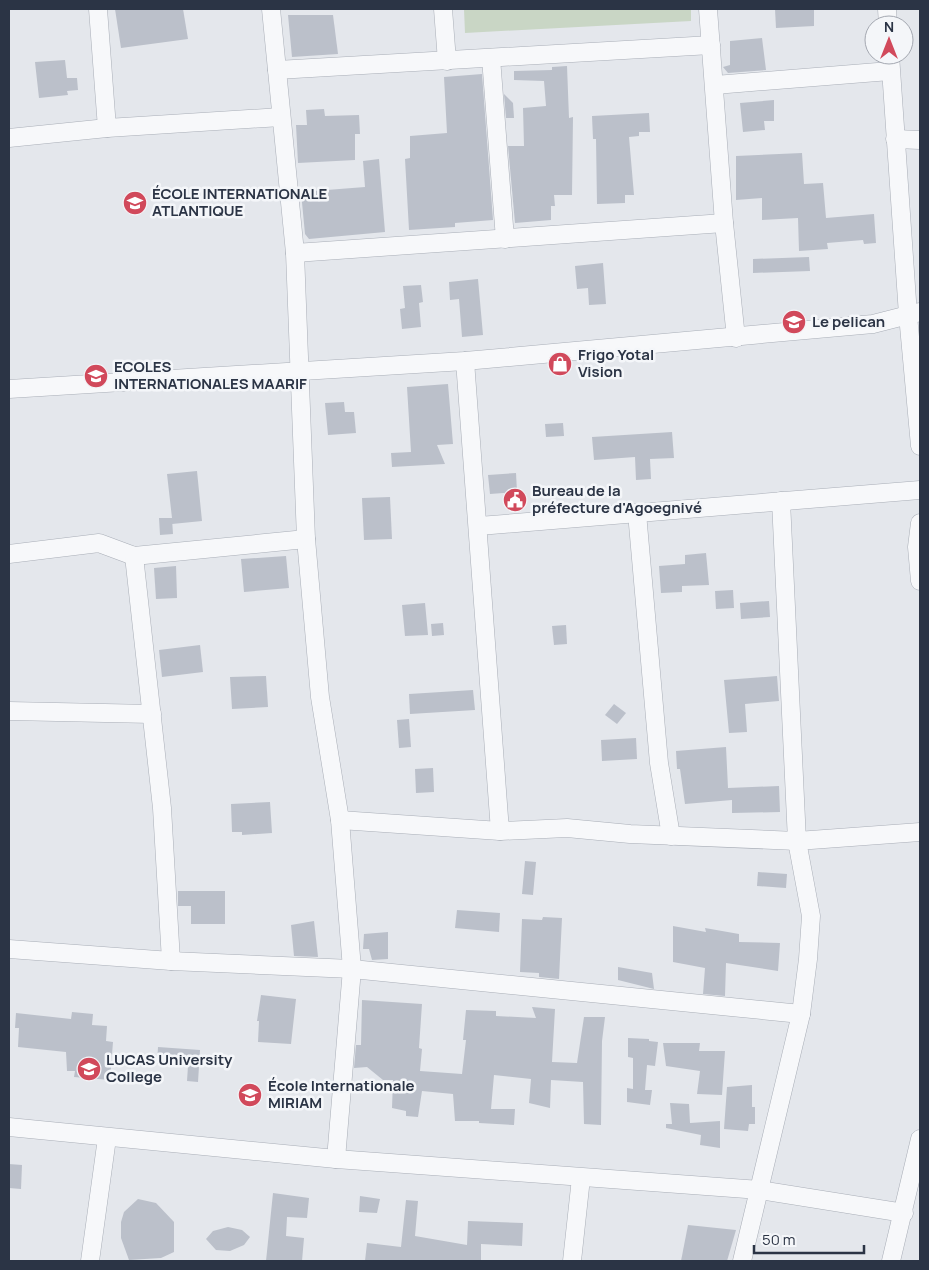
<svg xmlns="http://www.w3.org/2000/svg" width="929" height="1270" viewBox="0 0 929 1270" font-family="Manrope,sans-serif">
<rect width="100%" height="100%" fill="#e4e7ec"/>
<polygon fill="#c9d6c5" points="464,9 691,9 691,21 465,33"/>
<g fill="#bbc0ca">
<polygon points="115,9 183,9 188,39 121,48"/>
<polygon points="775,9 814,9 814,26 776,28"/>
<polygon points="288,15 333,15 338,54 292,57"/>
<polygon points="762,38 766,70 728,73 723,67 730,65 730,41"/>
<polygon points="65,60 67,78 77,78 78,90 67,91 68,95 39,98 35,62"/>
<polygon points="567,66 569,118 573,117 572,195 554,195 555,206 551,206 551,220 515,223 508,146 524,146 523,108 546,106 544,81 514,80 514,71 552,70 552,67"/>
<polygon points="482,74 493,220 455,223 455,227 409,230 405,159 410,158 410,136 447,133 444,77"/>
<polygon points="504,94 513,103 514,118 506,118"/>
<polygon points="774,100 774,121 764,121 765,130 743,132 740,103"/>
<polygon points="324,109 325,116 359,115 360,134 355,134 355,160 298,163 296,125 307,125 306,110"/>
<polygon points="649,113 650,132 639,132 639,136 629,137 634,195 625,195 625,203 597,204 596,139 593,139 592,116"/>
<polygon points="802,153 804,184 823,183 826,218 874,214 876,243 864,244 863,240 827,243 828,249 799,251 798,218 762,220 762,198 736,200 736,156"/>
<polygon points="379,159 385,232 309,239 305,234 301,192 365,187 363,161"/>
<polygon points="809,257 810,271 753,273 753,259"/>
<polygon points="603,263 606,304 589,305 588,288 577,289 575,266"/>
<polygon points="478,279 483,335 462,337 459,299 450,300 449,282"/>
<polygon points="421,285 423,302 419,303 421,327 402,329 400,309 405,308 403,286"/>
<polygon points="448,384 453,444 437,445 445,464 392,467 391,453 411,452 407,387"/>
<polygon points="344,402 345,412 354,412 356,433 328,435 325,403"/>
<polygon points="563,423 564,436 546,437 545,424"/>
<polygon points="672,432 674,458 650,459 651,479 636,480 635,457 594,460 592,437"/>
<polygon points="197,471 202,521 172,524 172,519 173,534 160,535 159,518 172,518 167,474"/>
<polygon points="516,473 517,492 490,494 488,475"/>
<polygon points="390,497 392,539 364,540 362,498"/>
<polygon points="706,553 709,585 682,586 682,592 661,593 659,566 685,564 685,555"/>
<polygon points="286,556 289,588 244,592 241,559"/>
<polygon points="176,566 177,598 156,599 154,568"/>
<polygon points="733,590 734,608 716,609 715,591"/>
<polygon points="769,601 770,617 741,619 740,603"/>
<polygon points="425,603 428,635 405,636 402,605"/>
<polygon points="443,623 444,635 432,636 431,624"/>
<polygon points="566,625 567,644 554,645 552,626"/>
<polygon points="200,645 203,672 162,677 159,650"/>
<polygon points="266,676 268,707 232,709 230,677"/>
<polygon points="777,676 779,701 745,704 747,732 729,733 724,680"/>
<polygon points="473,690 475,710 410,714 409,694"/>
<polygon points="614,704 626,713 617,724 605,715"/>
<polygon points="409,719 411,747 399,748 397,720"/>
<polygon points="636,738 637,759 602,761 601,740"/>
<polygon points="726,747 728,788 779,786 780,812 732,813 732,800 685,804 680,769 677,769 676,751"/>
<polygon points="433,768 434,792 416,793 415,769"/>
<polygon points="270,802 272,833 242,835 242,832 232,832 231,804"/>
<polygon points="525,861 536,862 533,895 522,894"/>
<polygon points="758,872 787,874 786,888 757,886"/>
<polygon points="178,891 225,891 225,924 191,924 191,906 178,906"/>
<polygon points="457,910 500,913 499,932 455,928"/>
<polygon points="543,917 562,918 559,979 539,977 539,973 520,972 522,919 542,920"/>
<polygon points="314,921 318,957 294,956 291,925"/>
<polygon points="673,926 706,932 705,928 739,934 739,942 780,943 778,971 726,963 725,996 703,994 705,968 673,962"/>
<polygon points="388,932 388,959 372,960 369,949 363,949 364,934"/>
<polygon points="618,967 652,973 654,989 618,980"/>
<polygon points="261,995 296,999 291,1044 258,1042 259,1021 257,1021"/>
<polygon points="362,1000 422,1004 419,1048 422,1049 420,1071 462,1074 466,1040 463,1040 466,1010 496,1011 496,1016 536,1018 532,1007 555,1009 552,1062 577,1063 584,1017 605,1017 602,1041 601,1125 584,1124 583,1082 551,1080 550,1108 529,1103 531,1079 494,1075 491,1109 515,1109 514,1125 479,1123 479,1121 455,1121 453,1094 422,1091 418,1117 406,1116 406,1111 392,1108 393,1080 383,1080 367,1067 354,1068 356,1045 361,1045"/>
<polygon points="72,1012 93,1014 92,1025 107,1026 106,1041 113,1042 110,1080 74,1077 75,1071 67,1071 66,1052 18,1047 19,1028 15,1028 16,1013 71,1019"/>
<polygon points="628,1038 649,1039 649,1041 658,1042 655,1066 647,1065 645,1090 652,1090 650,1105 627,1102 627,1088 633,1089 633,1058 628,1057"/>
<polygon points="663,1043 700,1043 699,1051 725,1051 722,1095 697,1094 700,1071 666,1066"/>
<polygon points="158,1047 200,1050 198,1082 187,1081 188,1066 157,1064"/>
<polygon points="752,1085 752,1107 755,1107 755,1124 749,1124 748,1131 724,1129 727,1087"/>
<polygon points="670,1103 689,1104 690,1123 720,1121 720,1148 700,1145 701,1135 666,1128 666,1124 672,1124"/>
<polygon points="9,1164 22,1165 21,1189 9,1188"/>
<polygon points="273,1193 309,1198 307,1218 287,1217 286,1236 304,1238 302,1261 266,1261"/>
<polygon points="360,1196 380,1199 377,1213 359,1212"/>
<polygon points="138,1199 156,1203 174,1222 174,1252 161,1258 129,1260 121,1238 121,1222 124,1212"/>
<polygon points="406,1200 418,1201 415,1236 467,1245 468,1221 523,1223 522,1246 481,1244 481,1261 365,1261 367,1243 401,1247"/>
<polygon points="688,1225 736,1230 727,1261 681,1261"/>
<polygon points="228,1227 242,1230 250,1237 244,1245 230,1251 216,1250 206,1239 213,1231"/>
</g>
<g fill="none" stroke-linecap="round" stroke-linejoin="round">
<g stroke="#a9aeb7" stroke-width="19">
<g id="minor">
<polyline points="98,9 107,128"/>
<polyline points="271,9 295,253 306,539 320,697 340,820 352,969 336,1159"/>
<polyline points="443,9 447,61"/>
<polyline points="708,9 724,223 736,338"/>
<polyline points="887,9 888,25"/>
<polyline points="890,55 908,315 920,446"/>
<polyline points="491,58 505,239"/>
<polyline points="277,70 711,45"/>
<polyline points="715,85 890,71"/>
<polyline points="9,138 107,128 281,117"/>
<polyline points="895,139 920,140"/>
<polyline points="295,253 724,223"/>
<polyline points="465,361 500,831"/>
<polyline points="9,389 465,361 873,324 920,312"/>
<polyline points="637,513 659,763 671,836"/>
<polyline points="920,523 917,547 920,581"/>
<polyline points="479,526 920,490"/>
<polyline points="9,554 99,543 134,556 306,539"/>
<polyline points="134,556 162,808 171,961"/>
<polyline points="9,711 152,714"/>
<polyline points="340,820 500,831 567,828 630,834 797,841 920,832"/>
<polyline points="9,949 171,961 352,969 801,1014"/>
<polyline points="9,1127 336,1159 760,1190 904,1213"/>
<polyline points="90,1261 107,1138"/>
<polyline points="572,1261 581,1178"/>
<polyline points="742,1261 801,1014 808,959 811,916 797,841 781,501"/>
<polyline points="891,1261 920,1139"/>
</g>
</g>
<use href="#minor" stroke="#f7f8fa" stroke-width="18"/>
</g>
<defs>
<g id="school-disc" transform="scale(1.25)"><circle r="9.5" fill="#d1495b" stroke="#f4f6f9"/><path d="M0-5L7-2L0 1L-7-2ZM-4 1L0 2.5L4 1V4Q0 6-4 4Z" fill="#fff"/></g>
<g id="shop-disc" transform="scale(1.25)"><circle r="9.5" fill="#d1495b" stroke="#f4f6f9"/><path d="M-5-2.5h2.3a2.7 3.5 0 0 1 5.4 0H5L5.5 6h-11ZM-1.5-2.5h3a1.5 2.3 0 0 0-3 0Z" fill="#fff"/></g>
<g id="civic-disc" transform="scale(1.25)"><circle r="9.5" fill="#d1495b" stroke="#f4f6f9"/><path d="M-.6-6.5H3V-4.5H.6V-3L4-1V1h2V6H-6V1h2V-1L-.6-3ZM-1.2 2.5V6h2.4V2.5Z" fill="#fff"/></g>
<g id="university-disc" transform="scale(1.25)"><circle r="9.5" fill="#d1495b" stroke="#f4f6f9"/><path d="M0-5L7-2L0 1L-7-2ZM-4 1L0 2.5L4 1V4Q0 6-4 4Z" fill="#fff"/></g>
</defs>
<g fill-rule="evenodd">
<use href="#school-disc" x="135" y="203"/>
<use href="#school-disc" x="794" y="322"/>
<use href="#shop-disc" x="560" y="364"/>
<use href="#school-disc" x="96" y="376"/>
<use href="#civic-disc" x="515" y="500"/>
<use href="#university-disc" x="89" y="1069"/>
<use href="#school-disc" x="250" y="1095"/>
</g>
<g text-anchor="middle" stroke-width="5" stroke-linejoin="round" paint-order="stroke">
<g font-size="15" font-weight="bold" fill="#2b3445" stroke="#f4f6f9" text-anchor="start">
<text x="152" y="199">ÉCOLE INTERNATIONALE<tspan x="152" dy="17">ATLANTIQUE</tspan></text>
<text x="812" y="327">Le pelican</text>
<text x="578" y="360">Frigo Yotal<tspan x="578" dy="17">Vision</tspan></text>
<text x="114" y="372">ECOLES<tspan x="114" dy="17">INTERNATIONALES MAARIF</tspan></text>
<text x="532" y="496">Bureau de la<tspan x="532" dy="17">préfecture d'Agoegnivé</tspan></text>
<text x="106" y="1065">LUCAS University<tspan x="106" dy="17">College</tspan></text>
<text x="268" y="1091">École Internationale<tspan x="268" dy="17">MIRIAM</tspan></text>
</g>
</g>
<rect width="929" height="1270" fill="none" stroke="#2b3445" stroke-width="20"/>
<g transform="translate(889 40)"><circle r="24" fill="#f4f6f9" stroke="#a4a8b1"/>
<path d="M0-4L9 19L0 12L-9 19Z" fill="#d1495b"/>
<text y="-8" font-size="14" font-weight="bold" text-anchor="middle" fill="#2b3445">N</text>
</g>
<path d="M754 1245v8h110v-8" fill="none" stroke="#2b3445" stroke-width="2.5"/>
<text x="762" y="1245" font-size="15" fill="#2b3445" stroke="#f4f6f9" stroke-width="4" paint-order="stroke">50 m</text>
</svg>
